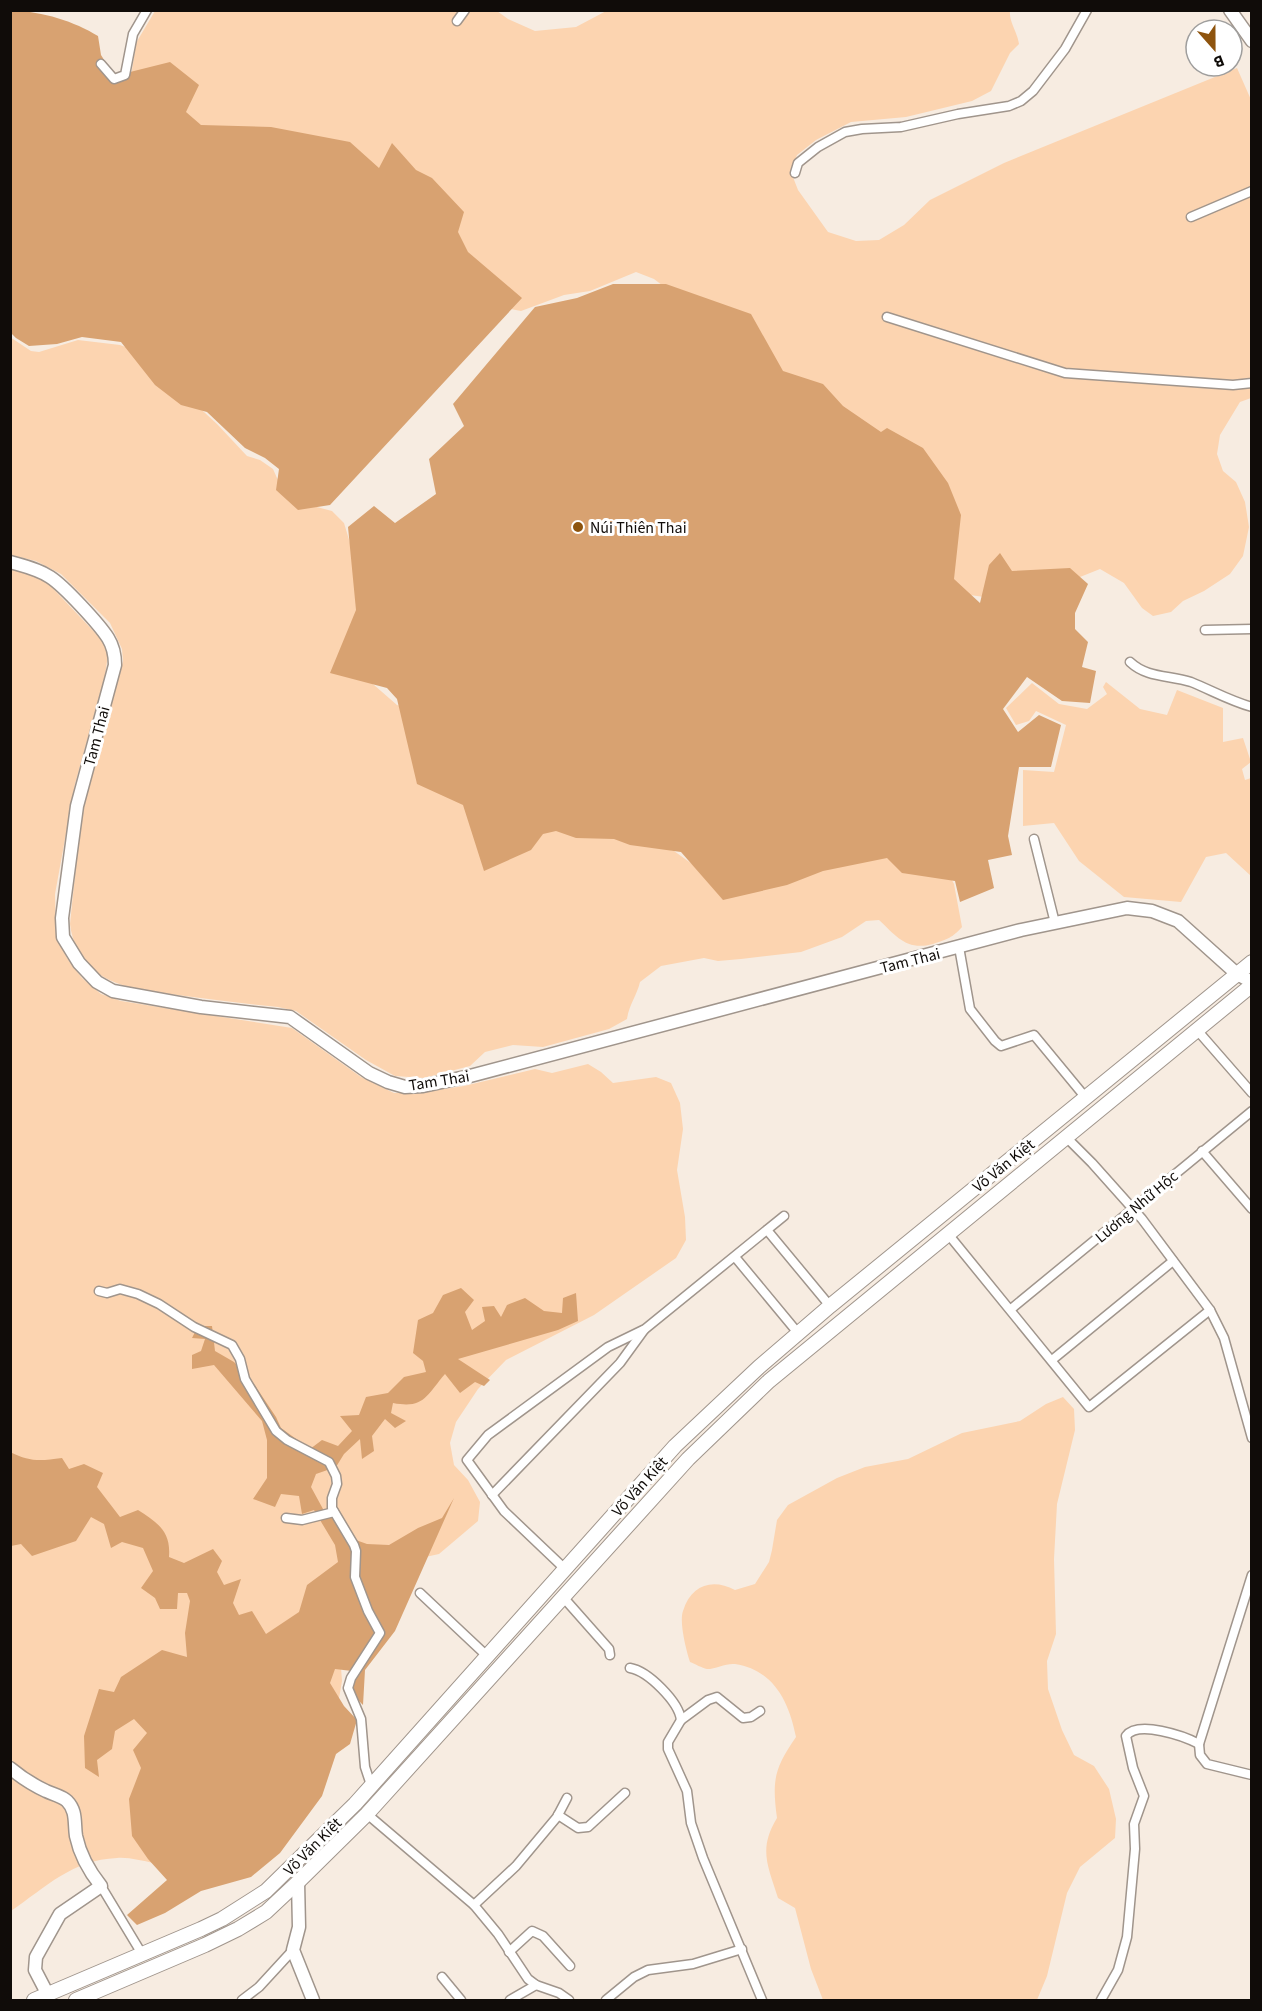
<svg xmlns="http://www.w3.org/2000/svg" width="1262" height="2011" viewBox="0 0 1262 2011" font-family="'Source Sans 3',sans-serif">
<rect width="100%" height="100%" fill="#f7ece1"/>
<g fill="#fcd4b0">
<path d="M608 10 1010 11C1009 22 1017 31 1019 44L1010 53 991 91 972 101 906 117 851 122 816 140 797 155 791 172 798 190 828 232 856 241 879 240 904 225 930 200 1004 163 1237 68 1252 102 1251 398 1240 402 1220 435 1217 454 1223 471 1236 482 1245 502 1249 527 1243 556 1230 574 1204 591 1183 601 1171 612 1153 616 1142 608 1124 583 1100 569 1080 577 991 598 970 595 955 586 948 551 783 377 654 279 636 272 590 291 564 295 521 311 506 308 201 151 122 96 132 70 136 43 155 11H497L508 19 535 31 576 27Z"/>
<path d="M10 337 31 351 39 352 78 340 120 345 139 352 217 424 247 456 260 460 273 469 277 478 290 494 313 506 332 511 344 523 356 563 366 678 397 705 445 719 580 827 674 851 699 869 890 848 943 863 954 884 962 927C952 938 948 939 933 944 907 951 897 937 879 920L866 921 842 937 801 952 741 959 718 961 704 958 661 966 640 982C637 995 629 1005 627 1019L609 1029 543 1047 513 1045 485 1052 470 1066 424 1078 395 1076 366 1060 296 1011 278 1007C247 1004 216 1000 185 996 156 992 120 990 96 972 81 960 72 942 70 924L81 815 123 661 122 649 110 623 61 574 36 561 11 555Z"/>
<path d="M11 569 33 574 45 580 101 639 108 654 105 676 75 784 55 894 56 936 67 958 82 978 101 994 121 1001 292 1028 361 1077 394 1093 424 1092 464 1086 535 1069 552 1073 588 1064 601 1072 613 1083 656 1077 671 1083 680 1103 683 1129 677 1170 685 1217 686 1240 676 1258 594 1315 506 1360 478 1389 456 1422 450 1443 454 1465 468 1480 480 1502 478 1521 439 1554 398 1563 340 1654 342 1681 336 1716 154 1863C142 1861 129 1857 117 1858 72 1860 46 1887 11 1911Z"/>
<polygon points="1106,682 1140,709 1167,715 1177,690 1223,708 1223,742 1243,738 1251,762 1242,769 1245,780 1251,778 1251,876 1226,853 1206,857 1181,902 1124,897 1079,861 1054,823 1023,826 1023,770 1054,772 1066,725 1036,711 1029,721 1016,725 1006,708 1032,683 1059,704 1087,709 1107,694 1103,687"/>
<path d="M1063 1397 1074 1409 1075 1430 1057 1504 1054 1559 1056 1634 1047 1661 1048 1689 1062 1730 1074 1755 1094 1766 1109 1789 1116 1819 1115 1838 1080 1867 1067 1893 1047 1976 1037 2000H823L811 1969 795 1908 778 1898C768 1866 758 1849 777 1818 772 1780 774 1769 796 1737 789 1702 774 1670 735 1664 726 1663 716 1669 707 1669 702 1668 695 1664 690 1662 686 1650 679 1622 683 1611 691 1585 712 1578 735 1590L755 1584 769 1562 772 1550 777 1520 788 1505 837 1478 865 1467 908 1459 962 1433 1020 1421 1046 1404Z"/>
</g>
<g fill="#d8a271">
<path d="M10 11C39 10 74 21 98 36L101 55 114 76 170 62 199 85 186 112 201 125 271 127 350 142 379 168 392 143 416 170 432 178 464 212 458 232 468 252 522 298 330 505 298 510 276 490 279 469 265 458 245 448 207 412 181 405 155 385 121 342 82 337 57 344 29 346 16 338 11 333Z"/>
<polygon points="613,284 666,284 751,314 783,371 823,384 843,406 881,432 887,428 923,448 948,483 961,515 954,579 980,603 989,565 1000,553 1012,571 1070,568 1088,584 1075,613 1075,629 1088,642 1082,667 1096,671 1090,703 1062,701 1027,677 1003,709 1018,732 1039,715 1061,725 1051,767 1019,767 1008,836 1012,855 988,860 994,888 960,902 955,881 902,873 887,858 823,871 787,885 723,900 681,852 630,845 614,839 576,838 556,831 543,834 531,850 484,871 463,805 417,784 397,699 387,688 330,673 356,610 348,527 374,506 395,523 436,494 429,459 464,426 453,404 535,307 577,298"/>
<path d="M461 1288 474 1300 465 1312 472 1330 485 1321 482 1307 494 1306 501 1317 507 1305 525 1298 544 1311 562 1313 563 1298 576 1293 578 1321 558 1330 458 1359 490 1380 484 1386 475 1382 460 1393 445 1374C426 1396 424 1409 393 1403L391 1413 406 1421 395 1428 385 1419 372 1436 374 1451 362 1459 360 1439 344 1454 336 1467 316 1474 311 1487 323 1509 336 1514 353 1539 367 1544 389 1545 418 1528 442 1518 454 1498 395 1631 365 1670 363 1705 355 1697 348 1681 352 1671 335 1669 330 1683 344 1706 357 1720 350 1744 336 1754 322 1796 280 1853 251 1877 201 1891 165 1913 137 1925 127 1915 167 1880 148 1859 132 1836 129 1799 141 1768 133 1750 147 1733 134 1719 115 1731 112 1749 97 1760 99 1777 85 1768 84 1736 99 1689 114 1692 121 1677 162 1650 187 1657 185 1633 190 1601 187 1593H178L177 1609H160L155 1598 141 1588 153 1571 143 1548 122 1542 111 1548 104 1524 91 1517 76 1541 32 1556 21 1544 11 1546 10 1452C30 1462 40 1461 62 1458L69 1469 84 1464 103 1473 97 1487 120 1517 138 1510C158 1523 171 1531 169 1557L184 1563 213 1549 222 1561 217 1572 224 1585 241 1579 233 1603 239 1615 252 1611 266 1634 299 1612 307 1585 338 1562 335 1545 314 1510 302 1514 299 1496 281 1494 275 1507 253 1499 267 1478V1440L262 1421 214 1365 192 1369V1355L201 1351 205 1339 192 1338 198 1326H212L215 1351 234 1362 254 1384 276 1417 281 1428 310 1449 322 1440 338 1446 352 1431 340 1416 359 1415 366 1397 388 1393 404 1377 426 1372 423 1361 413 1353 418 1320 433 1313 443 1295Z"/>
</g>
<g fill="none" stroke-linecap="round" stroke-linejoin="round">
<g stroke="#a0958c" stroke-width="11">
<g id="street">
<polyline points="457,21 465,10"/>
<polyline points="101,64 114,79 125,75 133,34 147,10"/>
<polyline points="795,173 798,163 818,147 845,132 862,129 901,127 958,114 1009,106 1021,101 1033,91 1065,49 1087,10"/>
<polyline points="1191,217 1252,191"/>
<polyline points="887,317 1065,373 1233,385 1252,383"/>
<polyline points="1205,630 1252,629"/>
<path d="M1130 662C1147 678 1169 675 1191 682 1211 690 1230 701 1252 707"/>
<polyline points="1034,839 1055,923"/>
<polyline points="959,947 970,1009 995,1041 1001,1046 1034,1035 1086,1098"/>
<polyline points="1197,1030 1252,1093"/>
<polyline points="1066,1137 1092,1163 1142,1219 1210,1310 1224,1338 1252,1438"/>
<polyline points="1202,1151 1252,1209"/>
<polyline points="767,1230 830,1306"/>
<polyline points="948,1234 1089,1407 1210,1310"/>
<polyline points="735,1257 798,1333"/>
<polyline points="99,1291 107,1293 120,1289 138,1294 159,1304 194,1327 232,1345 240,1359 245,1379 276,1431 287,1440 329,1462 336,1476 337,1484 332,1498 332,1508 354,1545 356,1551 355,1577 368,1611 380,1633 351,1678 348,1688 361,1719 365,1767 371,1785"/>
<polyline points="1011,1309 1252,1111"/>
<polyline points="1052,1360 1173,1261"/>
<polyline points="492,1495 620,1363 644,1330"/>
<polyline points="286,1518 302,1520 334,1512"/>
<polyline points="565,1569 504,1511 467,1460 488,1435 608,1347 645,1329 784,1216"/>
<polyline points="1252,1575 1199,1744 1200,1755 1207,1764 1252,1775"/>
<polyline points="420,1593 487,1656"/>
<polyline points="563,1597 609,1649 610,1655"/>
<path d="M630 1668C648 1671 679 1702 681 1720L668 1742V1749L687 1791 691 1823 703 1858 762 2000"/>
<polyline points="681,1720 708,1700 717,1697 743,1718 751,1717 760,1711"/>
<polyline points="367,1814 474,1905 498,1934 528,1979 536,1985 559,1993 569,2000"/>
<polyline points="558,1815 578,1828 588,1827 625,1793"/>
<polyline points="101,1886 142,1954"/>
<polyline points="474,1905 516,1866 557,1817 567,1798"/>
<polyline points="509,1952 532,1931 543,1936 570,1966"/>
<polyline points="442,1977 461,2000"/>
<polyline points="242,2000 259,1987 293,1950"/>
<polyline points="510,2000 536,1985"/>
<polyline points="606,2000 634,1977 648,1970 693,1964 742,1949"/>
<path d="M1101 2000 1118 1970 1127 1937 1135 1849 1134 1824 1144 1796 1133 1768 1126 1736C1138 1720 1184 1736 1199 1744"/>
</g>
</g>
<g stroke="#a0958c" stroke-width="15">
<g id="secondary">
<polyline points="1230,10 1252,41"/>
<path d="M10 562C24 566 38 569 50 577 64 586 99 624 108 638 113 646 115 655 115 665L77 806 62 918 63 937 79 963 97 982 113 991 201 1007 290 1017 369 1073 388 1082 405 1087 423 1086 470 1076 1021 930 1127 908 1152 911 1178 921 1237 974 1252 982"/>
<path d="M10 1768C22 1778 33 1785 46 1791 52 1794 62 1796 67 1801 77 1811 74 1823 76 1836 80 1855 89 1871 101 1886L60 1914 36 1957 35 1970 48 1995"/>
<polyline points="298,1882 299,1927 293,1950 313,2000"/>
</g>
</g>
<g stroke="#a0958c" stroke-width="16">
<g id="primary">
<polyline points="34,2000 201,1929 222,1919 266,1891 355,1804 675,1446 759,1367 830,1306 1252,962"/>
<polyline points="76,2000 205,1945 238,1929 266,1912 298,1882 367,1814 688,1459 769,1381 1252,985"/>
</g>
</g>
<use href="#street" stroke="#fff" stroke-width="8"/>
<use href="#secondary" stroke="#fff" stroke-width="12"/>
<use href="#primary" stroke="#fff" stroke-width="14"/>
</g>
<circle fill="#8e540e" stroke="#fff" stroke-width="2" cx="578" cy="527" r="6"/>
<g text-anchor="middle" stroke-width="6" stroke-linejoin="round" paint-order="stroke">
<g font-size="16" fill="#100c09" stroke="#fff" text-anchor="start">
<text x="590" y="533">Núi Thiên Thai</text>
</g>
<g font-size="16" fill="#100c09" stroke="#fff">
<text transform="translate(96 736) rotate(-75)" y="6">Tam Thai</text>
<text transform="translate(910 960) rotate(-14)" y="6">Tam Thai</text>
<text transform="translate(439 1080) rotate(-9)" y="6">Tam Thai</text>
<text transform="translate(1003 1165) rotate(-39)" y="6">Võ Văn Kiệt</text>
<text transform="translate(1136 1206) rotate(-40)" y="6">Lương Nhữ Hộc</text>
<text transform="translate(639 1486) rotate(-48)" y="6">Võ Văn Kiệt</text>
<text transform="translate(312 1846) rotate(-45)" y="6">Võ Văn Kiệt</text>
</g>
</g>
<rect width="1262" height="2011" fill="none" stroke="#100c09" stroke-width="24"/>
<g transform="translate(1214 48) rotate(159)"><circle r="28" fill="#ffffff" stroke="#9f9e9d" stroke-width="1.5"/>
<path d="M0-4.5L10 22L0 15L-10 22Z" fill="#8e540e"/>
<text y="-9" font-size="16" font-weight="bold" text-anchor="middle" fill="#100c09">B</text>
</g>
</svg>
